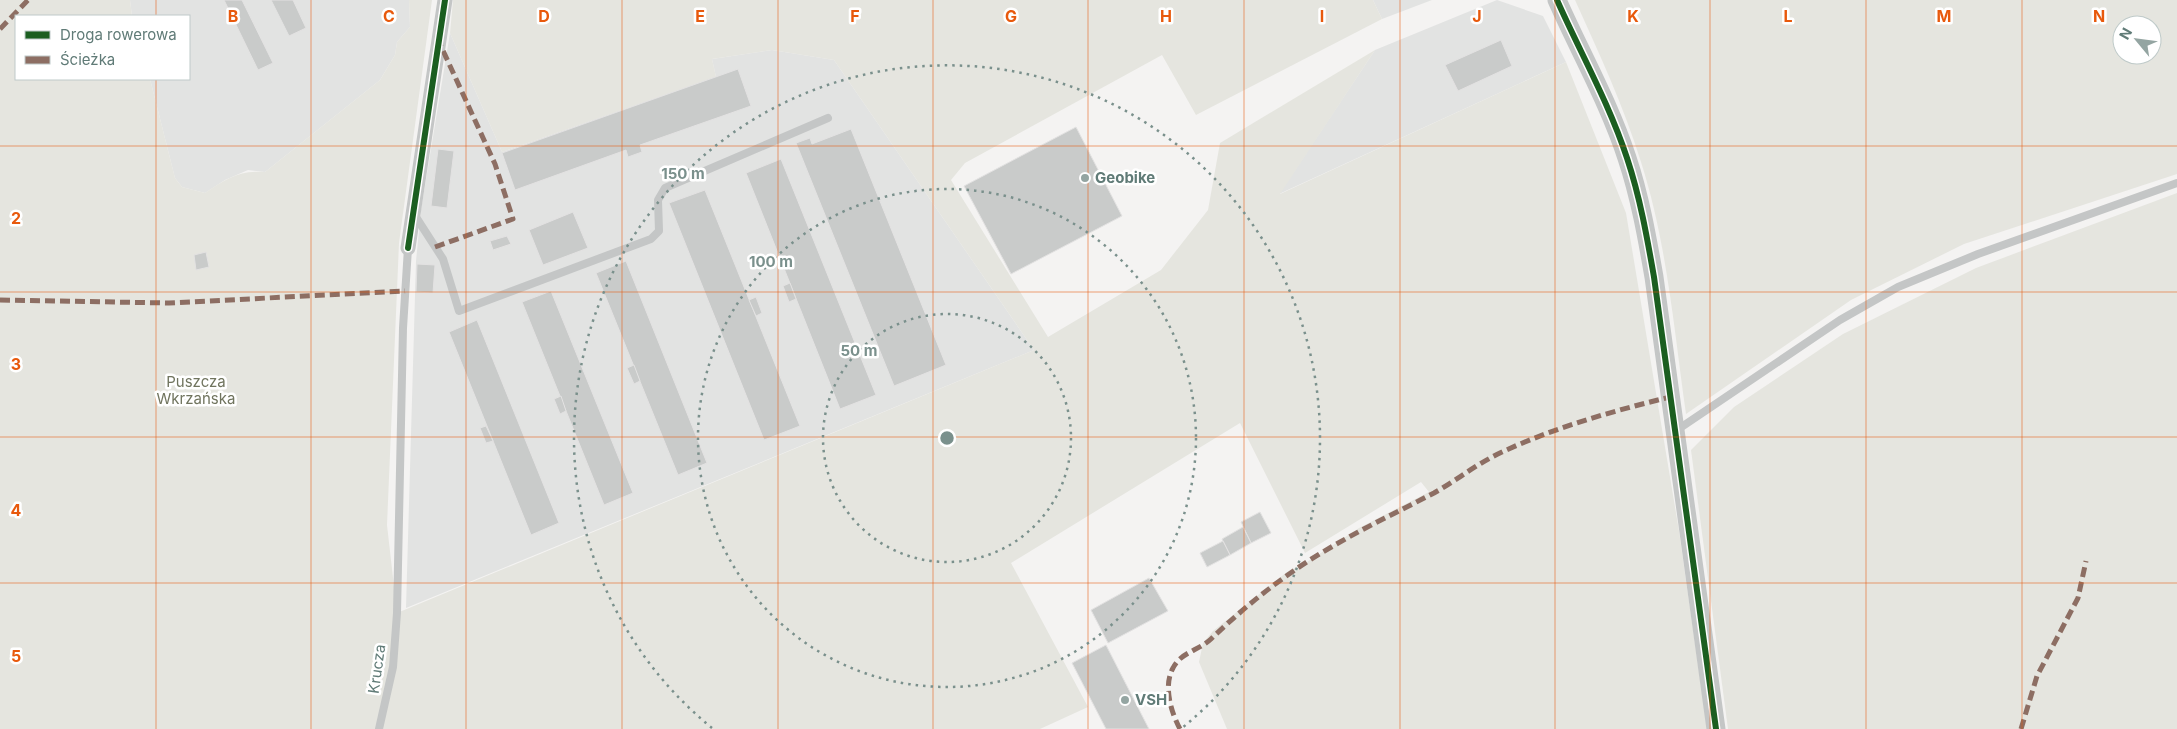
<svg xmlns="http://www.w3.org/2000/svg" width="2177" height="729" viewBox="0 0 2177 729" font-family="Inter,sans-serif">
<rect width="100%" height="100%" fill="#f4f3f2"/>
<g fill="#e2e3e2">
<polygon points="130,0 409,0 410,27 397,42 395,55 380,80 265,172 248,170 225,180 205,193 182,187 175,178 150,79 189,79 189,16 132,16"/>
<polygon points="1373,0 1432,0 1382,19"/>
<polygon points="1497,0 1543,16 1566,62 1279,194 1375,50"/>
<polygon points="450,33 502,152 716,77 712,59 772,50 834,60 1034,350 406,608 416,261 421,210"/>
</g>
<g fill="#e5e5df" fill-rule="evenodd">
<path d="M0 0H130L132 16H16V79H150L175 178 182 187 205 193C226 179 239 170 265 172L380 80 395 55 397 42 410 27 409 0H432L399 243 387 525 397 613 1034 350 834 60 772 50 712 59 716 77 502 152 450 33 453 0H1373L1382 19 1196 115 1162 55 965 163 951 180 1048 337 1161 270 1208 210 1220 143 1375 50 1280 194 1566 62 1626 213 1679 531 1707 729H1227L1199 662 1203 643 1213 631 1287 572 1307 562 1359 528 1429 492 1421 482 1305 553 1240 423 1011 563 1088 707 1040 729H0Z"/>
<path d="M1575 0H2177V174L1964 244 1851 300 1686 414C1674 330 1667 243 1641 162 1624 107 1599 53 1575 0ZM2122 25H2152V55H2122Z"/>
<polygon points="2177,193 2177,729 1728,729 1691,450 1734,407 1843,334 1976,268"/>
</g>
<g fill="#c9cbca" stroke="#e3e2e2">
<polygon points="224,0 242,0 273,63 258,70"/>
<polygon points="271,0 293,0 306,28 289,36"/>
<polygon points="1501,40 1512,66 1458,91 1445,65"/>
<polygon points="738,69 751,106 640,145 642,152 628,157 626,150 515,190 502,153"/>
<polygon points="1076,127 1122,216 1011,274 964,186"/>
<polygon points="851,129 946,365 894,386 796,143 810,138 812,144"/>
<polygon points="438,149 454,151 447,208 431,206"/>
<polygon points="781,159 876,395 840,409 746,173"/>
<polygon points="705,190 800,426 764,440 669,203"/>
<polygon points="573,212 588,248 543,265 529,230"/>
<polygon points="507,236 511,244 493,250 490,241"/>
<polygon points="206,252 209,267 196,270 194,255"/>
<polygon points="626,261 707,463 678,475 596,273"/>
<polygon points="417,264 435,265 433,293 416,292"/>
<polygon points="790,283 796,299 789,302 783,286"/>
<polygon points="551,291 633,493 604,505 522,302"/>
<polygon points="756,297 762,313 756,316 749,300"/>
<polygon points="477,320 559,523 531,535 449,332"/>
<polygon points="634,365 640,381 634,384 627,368"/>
<polygon points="561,396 566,411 560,414 554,399"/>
<polygon points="486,426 493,441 486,443 480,428"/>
<polygon points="1260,512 1271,533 1251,543 1241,522"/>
<polygon points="1243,527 1251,543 1230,555 1222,539"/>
<polygon points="1223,541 1230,555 1207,567 1200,553"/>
<polygon points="1149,578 1168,611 1108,643 1091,610"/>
<polygon points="1106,645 1149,729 1106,729 1072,663"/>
</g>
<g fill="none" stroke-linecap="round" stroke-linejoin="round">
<g stroke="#c4c6c6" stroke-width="8">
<polyline points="414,214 443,259 459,311 651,239 659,231 658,200 665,188 828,118"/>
<polyline points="1677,430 1840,320 1898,287 1978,254 2177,183"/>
<polyline points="379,729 393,667 397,613 403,328 408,248"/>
</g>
<polyline stroke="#c4c6c6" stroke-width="15" points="408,248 445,0"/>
<path stroke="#c4c6c6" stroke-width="19" d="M1557 0C1580 52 1609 103 1627 158 1640 197 1647 237 1654 277L1716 729"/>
<g stroke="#8d6e63" stroke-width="5" stroke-dasharray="10 5" stroke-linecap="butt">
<polyline points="0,29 28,0"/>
<polyline points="435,247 513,219 495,164 440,44"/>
<polyline points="0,300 169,303 405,291"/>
<path d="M1180 729C1171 712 1163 686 1173 668 1181 652 1198 651 1211 639 1236 615 1263 592 1292 572 1336 541 1386 518 1434 493 1457 480 1478 463 1502 452 1556 427 1613 411 1670 397"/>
<polyline points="2021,729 2037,676 2078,598 2086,561"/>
</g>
<g stroke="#fff" stroke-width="9">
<g id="cycleway">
<path d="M1557 0C1580 52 1609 103 1627 158 1640 197 1647 237 1654 277L1716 729"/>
<polyline points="408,248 445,0"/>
</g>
</g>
<use href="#cycleway" stroke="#1b5e20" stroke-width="6"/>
</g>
<path fill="none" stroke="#e8590c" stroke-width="1" stroke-opacity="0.55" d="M156 0V16M311 0V729M466 0V729M622 0V729M778 0V729M933 0V729M1088 0V729M1244 0V729M1400 0V729M1555 0V729M1710 0V729M1866 0V729M2022 0V729M156 79V729M0 146H2177M0 292H2177M0 437H2177M0 583H2177"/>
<g fill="none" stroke="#7a908c" stroke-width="2.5" stroke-dasharray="2.5 5">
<circle cx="947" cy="438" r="124"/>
<circle cx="947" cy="438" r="249"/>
<path d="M712 728A373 373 0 1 1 1182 728"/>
</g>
<g fill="#94a5a2" stroke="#fff" stroke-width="2">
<circle cx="1085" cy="178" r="5"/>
<circle cx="1125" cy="700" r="5"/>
</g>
<g text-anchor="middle" stroke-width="5" stroke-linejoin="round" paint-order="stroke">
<g font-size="15" font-weight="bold" fill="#607b77" stroke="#fff" text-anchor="start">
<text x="1095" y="183">Geobike</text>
<text x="1135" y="705">VSH</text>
</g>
<g font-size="15" fill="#70745e" stroke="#fff">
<text x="196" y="387">Puszcza<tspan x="196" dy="17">Wkrzańska</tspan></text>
</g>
<g font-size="15" fill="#607b77" stroke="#fff">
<text transform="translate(377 669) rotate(-82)" y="5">Krucza</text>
</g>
</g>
<g font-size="16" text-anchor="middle" font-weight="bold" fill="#e8590c" stroke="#fff" stroke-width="5" stroke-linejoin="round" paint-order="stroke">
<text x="233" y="22">B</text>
<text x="389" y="22">C</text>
<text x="544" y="22">D</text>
<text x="700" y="22">E</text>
<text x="855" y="22">F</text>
<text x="1011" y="22">G</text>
<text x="1166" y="22">H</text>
<text x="1322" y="22">I</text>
<text x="1477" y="22">J</text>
<text x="1633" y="22">K</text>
<text x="1788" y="22">L</text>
<text x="1944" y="22">M</text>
<text x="2099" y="22">N</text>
<text x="16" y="224">2</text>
<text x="16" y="370">3</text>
<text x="16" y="516">4</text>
<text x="16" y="662">5</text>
</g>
<circle cx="947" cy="438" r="8" fill="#7a908c" stroke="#fff" stroke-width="2.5"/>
<g font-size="15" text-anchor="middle" font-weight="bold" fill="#7a908c" stroke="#fff" stroke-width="5" stroke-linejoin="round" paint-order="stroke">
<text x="683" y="179">150 m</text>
<text x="771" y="267">100 m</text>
<text x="859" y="356">50 m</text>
</g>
<rect x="15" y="15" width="175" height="65" fill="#ffffff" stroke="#bfcac9"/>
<rect x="25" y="31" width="25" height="8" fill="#1b5e20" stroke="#bfcac9"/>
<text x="60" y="40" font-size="15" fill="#607b77">Droga rowerowa</text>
<rect x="25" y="56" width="25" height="8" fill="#8d6e63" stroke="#bfcac9"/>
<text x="60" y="65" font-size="15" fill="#607b77">Ścieżka</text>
<g transform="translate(2137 40) rotate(299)"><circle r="24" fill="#ffffff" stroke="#bfcac9"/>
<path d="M0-4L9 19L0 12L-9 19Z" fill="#94a5a2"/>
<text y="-8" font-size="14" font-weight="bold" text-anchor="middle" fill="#607b77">N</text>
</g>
</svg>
